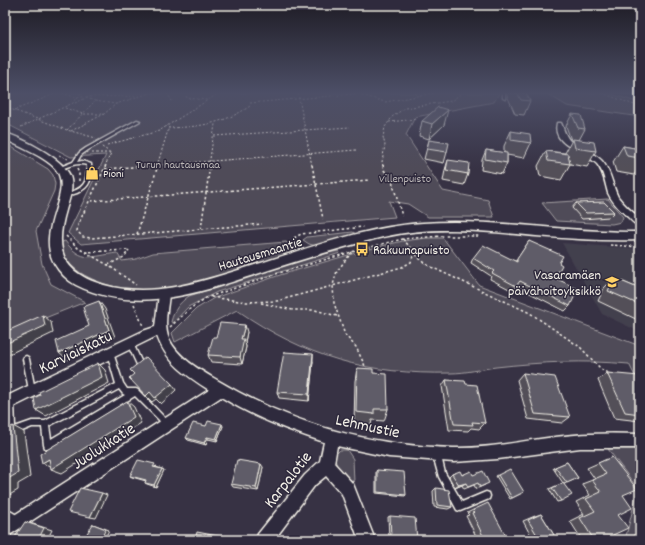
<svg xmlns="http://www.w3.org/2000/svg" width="645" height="545" viewBox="0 0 645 545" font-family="Dekko,sans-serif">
<rect width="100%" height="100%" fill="#373244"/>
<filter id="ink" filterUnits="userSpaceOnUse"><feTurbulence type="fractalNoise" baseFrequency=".025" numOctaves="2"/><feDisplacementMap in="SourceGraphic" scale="8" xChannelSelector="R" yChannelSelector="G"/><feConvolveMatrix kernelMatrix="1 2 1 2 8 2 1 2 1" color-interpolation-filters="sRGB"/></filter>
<g filter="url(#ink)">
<polygon fill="#433f4e" points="562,243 640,249 640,332 602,314"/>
<g fill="#504b59" stroke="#a29ea0">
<polygon points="5,93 499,93 494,102 415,117 406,135 443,191 488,200 494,217 428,217 408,204 389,201 395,217 81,244 68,233 106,155 71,157 5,123"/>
<polygon points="546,93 608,93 640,103 640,117 567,106"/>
<polygon points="5,143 48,169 53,175 55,184 54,191 36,231 42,264 51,284 85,302 5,334"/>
<polygon points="608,199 623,217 621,222 612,224 556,221 542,203"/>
<polygon points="353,232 356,234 316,246 309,244 303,240 307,237"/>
<path d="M427 238H443L479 285 640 346V386L629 364C585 360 541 362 496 367 481 369 466 373 451 373 368 375 305 357 237 310L175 342 172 333 196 309 214 298 280 275 369 249 403 241Z"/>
<path d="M65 241C82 264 93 256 117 253L122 261 136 259 153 253 286 242 293 247 294 252 289 255C231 274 157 306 97 281 85 276 75 271 67 260 64 256 62 249 60 243Z"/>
<path d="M339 251 340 253 217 292 188 307 173 323 171 322C174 310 179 303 189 296L317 255Z"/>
<polygon points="608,449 640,449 640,540 625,540 638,489"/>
<path d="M340 450H347L353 459 354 482C342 474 335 470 335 455Z"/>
</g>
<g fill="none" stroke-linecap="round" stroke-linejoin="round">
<g stroke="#f4f1e8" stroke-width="3">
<g id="service">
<polygon points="503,93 505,93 505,99 503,98"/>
<path d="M137 120 140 121 88 150 81 155 77 162 82 161 91 164C92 178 91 187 77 193 73 194 69 196 65 196V194C83 189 88 184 87 165 77 162 70 166 61 169H60V167L73 162 79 153 86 148Z"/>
<polygon points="130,340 132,341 142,363 143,365 142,367 140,368 138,367 127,343 128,341"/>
<path d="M110 350 112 351 113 353 123 383 127 389H136L138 390 163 416 168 425 167 427 165 428 163 427 159 420 135 396 48 449 45 448 44 445 42 427H32L12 435 10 434 9 432 8 401 9 399 11 398 13 399 14 401 15 427 32 421H45L116 384 107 353 108 351ZM119 389 123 394 125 395 51 439 49 426Z"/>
<polygon points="26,356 28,357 29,359 35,390 34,392 32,393 30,392 29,390 23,359 24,357"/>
<polygon points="437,451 440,452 445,473 462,502 486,492 489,493 490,496 489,499 460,511 457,510 439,477 433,455 434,452"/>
<polygon points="5,508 20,517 21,520 20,523 17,524 5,517"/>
</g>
</g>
<g stroke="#f4f1e8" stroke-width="3">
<g id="minor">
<path d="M557 123H561C563 127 564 132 567 137 574 149 592 150 602 161 611 171 612 185 618 197 624 205 632 212 640 218V226C635 225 631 220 628 217 620 210 612 202 608 193 605 183 604 172 597 164 585 151 551 146 557 123Z"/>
<path d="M164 290 168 291 169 294C168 308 163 325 169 339 178 358 200 370 217 380 289 423 369 446 453 448 487 449 521 441 555 437 584 433 611 433 640 434V448H580L498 459 454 462 389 457 337 446 334 463 353 484 375 540H359L342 494 326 476 315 485 274 540H256L258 534 305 475 320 461 324 442C288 430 253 417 221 397L5 538V521L209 390C187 376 166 362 157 336L5 411V397L143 331 155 327 159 294 160 291Z"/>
</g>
</g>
<g stroke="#f4f1e8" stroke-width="3">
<path id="tertiary" d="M5 133C22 138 64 159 70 176 74 187 69 200 66 210 54 250 62 273 104 285 156 300 212 278 261 263 311 247 371 226 423 223 495 218 568 233 640 232V240C605 241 571 239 536 236 485 231 434 225 383 237 345 246 307 258 269 270 206 290 140 317 76 285 67 280 59 272 54 263 36 229 72 195 57 171 49 158 19 147 5 139Z"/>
</g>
<g stroke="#f4f1e8" stroke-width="1" stroke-dasharray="2 2" stroke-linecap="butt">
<polyline points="62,93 75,97 140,96"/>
<polyline points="167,93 172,101"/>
<polyline points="298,93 312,166"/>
<polyline points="415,93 419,96"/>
<polyline points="602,93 640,107"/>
<polyline points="94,95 99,93"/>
<polyline points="362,95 385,102 434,93"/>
<polyline points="186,96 187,98 207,100"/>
<polyline points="95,101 116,104"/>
<polyline points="75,103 86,98"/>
<polyline points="250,103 364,93"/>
<polyline points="5,107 67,130 96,138"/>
<polyline points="65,108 83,114 102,114"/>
<polyline points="15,110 57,93"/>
<polyline points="389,122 417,119"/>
<polyline points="21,127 73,103 81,93"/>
<path d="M168 128C198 127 224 124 250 106"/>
<polyline points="67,130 95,101 87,98 87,96"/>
<polyline points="71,131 104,114 116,104 150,93"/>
<polyline points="214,136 350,127"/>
<polyline points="107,145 159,131 219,93"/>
<polyline points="102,147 111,153 105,166"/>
<polyline points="92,153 110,153"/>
<polyline points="59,155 68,159"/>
<polyline points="147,166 356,150"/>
<polyline points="157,166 169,127"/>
<polyline points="209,166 215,124"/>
<polyline points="383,166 382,162 385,145 383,137 385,127 393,116 405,108 451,101 462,93"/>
</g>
<g stroke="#f4f1e8" stroke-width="1.5" stroke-dasharray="2.5 2.5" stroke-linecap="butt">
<polyline points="106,165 78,225 77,231 83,237 92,238 262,224"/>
<polyline points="312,165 323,219"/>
<polyline points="383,165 384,170 392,181 402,216"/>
<polyline points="77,169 79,173 79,183"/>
<polyline points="105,169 160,165"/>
<polyline points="91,201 370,180"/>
<polyline points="201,229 210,165"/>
<polyline points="137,234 158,165"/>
<polyline points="66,236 78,248 108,265 136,285"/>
<polyline points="294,238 301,234 363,227"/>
<polyline points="403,239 420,259 429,266 530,313 580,347 603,371 610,373"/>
<polyline points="610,245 640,247"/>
<polyline points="85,252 129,250"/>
<polyline points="352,252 337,271 333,285 334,303 345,335 356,347 366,368"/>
<polyline points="108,265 124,257 129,250"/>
<polyline points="211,297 246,302 277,301 402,267 411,262 414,253"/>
<polyline points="261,303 293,310 315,310 337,316"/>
<polyline points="134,304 143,326"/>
<polyline points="170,327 191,308 206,298 279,273 369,247 403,239 442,236 479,236"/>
</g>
<use href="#service" fill="#2f2a3d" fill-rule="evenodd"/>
<use href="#minor" fill="#2f2a3d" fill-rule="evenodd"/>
<use href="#tertiary" fill="#2f2a3d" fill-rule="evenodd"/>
</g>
<g fill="#524f59" stroke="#f4f1e8">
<polygon points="506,93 526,93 530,101 524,115 515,114"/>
<polygon points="635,93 640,93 640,98"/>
<polygon points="572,114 585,129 579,140 596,151 587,167 570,164 561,180 540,176 538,166 546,151 565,153 572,140 571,140 566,126"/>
<polygon points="422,121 444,125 429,139 419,136"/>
<polygon points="511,131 531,143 524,158 507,155 507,163 502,174 481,170 482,160 486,150 504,153 504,146"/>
<polygon points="429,140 447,152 444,163 424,159"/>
<polygon points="623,146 640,149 640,166 634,175 616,172 613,162"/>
<polygon points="448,160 468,174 464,185 443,181 445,170"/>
<polygon points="640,198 640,206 636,203"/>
<polygon points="576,203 614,212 609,217 582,219 572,208"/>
<polygon points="529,241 559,263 555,278 570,306 565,311 516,286 513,291 490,279 491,276 471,263 473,258 516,261"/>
<polygon points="614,278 640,289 640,321 598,301 604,288"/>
<polygon points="247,332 245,342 246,347 242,364 211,362 208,355"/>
<polygon points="313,361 309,401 279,398 277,392"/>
<polygon points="357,368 373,373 388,409 384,421 372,420 371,425 354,423 355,381"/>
<polygon points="523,373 570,417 562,423 528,419 517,380"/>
<polygon points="607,373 640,378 640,421 614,418 598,380"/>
<polygon points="446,380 466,384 485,423 479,429 471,428 468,431 449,430 442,386"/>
<polygon points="206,426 223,426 217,441 208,439 206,445 188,440 186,438"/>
<polygon points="612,457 623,495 613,535 616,540 582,540 570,521 584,514 576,502 590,495 582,484 595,479 587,468"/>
<polygon points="567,462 578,478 564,484 561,501 557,502 549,489 563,483 553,468"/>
<polygon points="157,466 156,467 162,469 164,470 156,487 147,484 145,483 146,481 132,477 130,476"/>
<polygon points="263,467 258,491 233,487 231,484"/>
<polygon points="377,470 406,495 405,496 376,493 376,471"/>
<polygon points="452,474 473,475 485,485 476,489 474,485 464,489 462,485 455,488 449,477"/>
<polygon points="498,475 524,492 510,499 496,476"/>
<polygon points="436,488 452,507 448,509 434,507 433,491"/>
<polygon points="473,510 508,540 478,540 466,516 469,515 467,513"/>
<polygon points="541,514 557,540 533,540 523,521 535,516"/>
<polygon points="390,516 417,539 415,540 409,540 389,538 388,517"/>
</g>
<g fill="#424048" stroke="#f4f1e8">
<polygon points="448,110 444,125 429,139 432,124"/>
<polygon points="99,301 105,309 115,337 67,360 59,353 109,330"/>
<polygon points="43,315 51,322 53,333 5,356 5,344"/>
<polygon points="245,325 247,332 245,342 246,347 242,364 240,357 241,339"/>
<polygon points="313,354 313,361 309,401 309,394"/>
<polygon points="98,363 105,370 109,383 46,416 36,410"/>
<polygon points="172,384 176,390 161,404 156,399 152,402 146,396 150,392"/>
<polygon points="127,401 134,407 141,423 62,473 51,469"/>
<polygon points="222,424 223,426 217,441 216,439"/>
<polygon points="13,426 24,432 30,477 18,484 18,490 6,497 5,497 6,480"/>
<polygon points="207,437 208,439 206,445 204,443"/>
<polygon points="49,459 53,467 42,463"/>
<polygon points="261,464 263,467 258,491 256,488"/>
<polygon points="162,469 164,470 156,487 154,485"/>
<polygon points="466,483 462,485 455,488 459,485"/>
<polygon points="102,493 107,495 96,518 90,517"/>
<polygon points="25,522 33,524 52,530 47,540 38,540"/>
<polygon points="93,524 109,530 104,540 100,540"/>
<polygon points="218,536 221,537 220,540 217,540"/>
</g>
<g fill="#5f5c67" stroke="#f4f1e8">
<polygon points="517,93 526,93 530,101 521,100"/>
<polygon points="438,107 448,110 432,124 422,121"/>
<polygon points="572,114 581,115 585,129 578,128"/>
<polygon points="511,131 530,134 531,143 511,140"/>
<polygon points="573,139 594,142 596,151 575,148"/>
<polygon points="429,140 449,143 447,152 427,149"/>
<polygon points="623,146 640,149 640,158 627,156"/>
<polygon points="486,150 507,153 507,163 485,159"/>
<polygon points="546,151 568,154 570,164 548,161"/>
<polygon points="448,160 469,163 468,174 446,170"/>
<polygon points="604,202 614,212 586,213 576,203"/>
<polygon points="529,241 563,256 559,263 562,265 555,278 578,289 570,306 520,281 516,286 492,273 494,271 473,258 483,245 517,262 517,259"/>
<polygon points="614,278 640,289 640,305 608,291"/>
<polygon points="99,301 109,330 59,353 56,341 89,326 83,307"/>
<polygon points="43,315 45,326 5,344 5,332"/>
<polygon points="220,323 245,325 241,339 244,339 240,357 208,355 213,337 216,337"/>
<polygon points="284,352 313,354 309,394 277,392"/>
<polygon points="146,357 172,384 155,398 150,392 146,396 129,378 134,374 130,370"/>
<polygon points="98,363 102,377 36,410 34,398 40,395 39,392"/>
<polygon points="357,368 373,369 373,373 387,374 388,409 374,409 374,414 356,412"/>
<polygon points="523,373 555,377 570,417 535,414"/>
<polygon points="607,373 639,376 640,378 640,414 625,412"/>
<polygon points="446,380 465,381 466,384 477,385 485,423 472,422 473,425 454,424"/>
<polygon points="127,401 134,417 51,469 49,459 42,463 40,454"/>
<polygon points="208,421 222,424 216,439 207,437 204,443 186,438 193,423 206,426"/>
<polygon points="13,426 18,473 6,480 6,486 5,487 5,430"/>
<polygon points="612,457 637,489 623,495 632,508 618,515 628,528 613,535 616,540 594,540 580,518 595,511 586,499 601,492 592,480 606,474 598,463"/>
<polygon points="138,460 155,464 153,467 162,469 154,485 145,483 146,480 130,476"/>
<polygon points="237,460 261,464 256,488 231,484"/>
<polygon points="567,462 578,478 567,483 555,467"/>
<polygon points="510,469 524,492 512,498 498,475"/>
<polygon points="377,470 404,472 406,495 377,492"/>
<polygon points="460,471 462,475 471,471 473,475 483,471 489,483 480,487 478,483 468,487 466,483 459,485 452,474"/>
<polygon points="563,483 572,495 561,501 552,488"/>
<polygon points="80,488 102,493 90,517 68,512"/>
<polygon points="436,488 449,490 452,507 437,505"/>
<polygon points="488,503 508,540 485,540 472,513 475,512 473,510"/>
<polygon points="541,514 557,540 540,540 528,520"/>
<polygon points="390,516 415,518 417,539 391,537"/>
<polygon points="25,522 44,528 38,540 24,540 15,537"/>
<polygon points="93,524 106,529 100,540 98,540 86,535"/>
<polygon points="197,532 218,536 217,540 195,540"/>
<polygon points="287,534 315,539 315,540 287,540"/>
</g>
</g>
<linearGradient id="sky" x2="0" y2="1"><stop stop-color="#1e1c25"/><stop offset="0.55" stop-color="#4d4f67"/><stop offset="1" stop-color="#4d4f67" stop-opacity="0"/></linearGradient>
<rect width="645" height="169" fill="url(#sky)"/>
<defs>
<g id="shop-bare" transform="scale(1.08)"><path d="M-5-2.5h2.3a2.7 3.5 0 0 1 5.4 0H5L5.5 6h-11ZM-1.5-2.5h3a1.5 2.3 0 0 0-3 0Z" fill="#ffd166" stroke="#2f2a3d" stroke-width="2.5" paint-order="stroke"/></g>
<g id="bus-bare" transform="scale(1.08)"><path d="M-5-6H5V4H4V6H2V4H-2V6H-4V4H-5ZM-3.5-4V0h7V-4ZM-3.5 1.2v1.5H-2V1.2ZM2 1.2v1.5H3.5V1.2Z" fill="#ffd166" stroke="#2f2a3d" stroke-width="2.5" paint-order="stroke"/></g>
<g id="school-bare" transform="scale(1.08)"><path d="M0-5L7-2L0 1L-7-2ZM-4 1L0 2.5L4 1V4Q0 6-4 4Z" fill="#ffd166" stroke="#2f2a3d" stroke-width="2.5" paint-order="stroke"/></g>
</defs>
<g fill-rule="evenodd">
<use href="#shop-bare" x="92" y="173"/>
<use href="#bus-bare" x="362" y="249"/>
<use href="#school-bare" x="612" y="282"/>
</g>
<g text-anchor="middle" stroke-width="3" stroke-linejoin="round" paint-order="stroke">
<g font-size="12" fill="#bbb7b6" stroke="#2f2a3d">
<text x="178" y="168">Turun hautausmaa</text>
<text x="405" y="182">Villenpuisto</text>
</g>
<g font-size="12" fill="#f4f1e8" stroke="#2f2a3d" text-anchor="start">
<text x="103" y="177">Pioni</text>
</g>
<g font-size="14" fill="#f4f1e8" stroke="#2f2a3d" text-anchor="start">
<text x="373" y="254">Rakuunapuisto</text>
<text x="601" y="279" text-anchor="end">Vasaramäen<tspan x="601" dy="16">päivähoitoyksikkö</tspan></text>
</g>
<g font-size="14" fill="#f4f1e8" stroke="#2f2a3d">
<text transform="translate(260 253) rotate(-17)" y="5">Hautausmaantie</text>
</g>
<g font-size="17" fill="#f4f1e8" stroke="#2f2a3d">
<text transform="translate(75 351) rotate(-26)" y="6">Karviaiskatu</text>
<text transform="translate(368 425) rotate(12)" y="6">Lehmustie</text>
<text transform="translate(103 445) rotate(-33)" y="6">Juolukkatie</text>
<text transform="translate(287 479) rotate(-52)" y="6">Karpalotie</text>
</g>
</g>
<rect width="645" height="545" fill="none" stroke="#2f2a3d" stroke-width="20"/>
<rect x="10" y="10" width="625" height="525" fill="none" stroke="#f4f1e8" stroke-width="1.5" filter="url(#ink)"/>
</svg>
